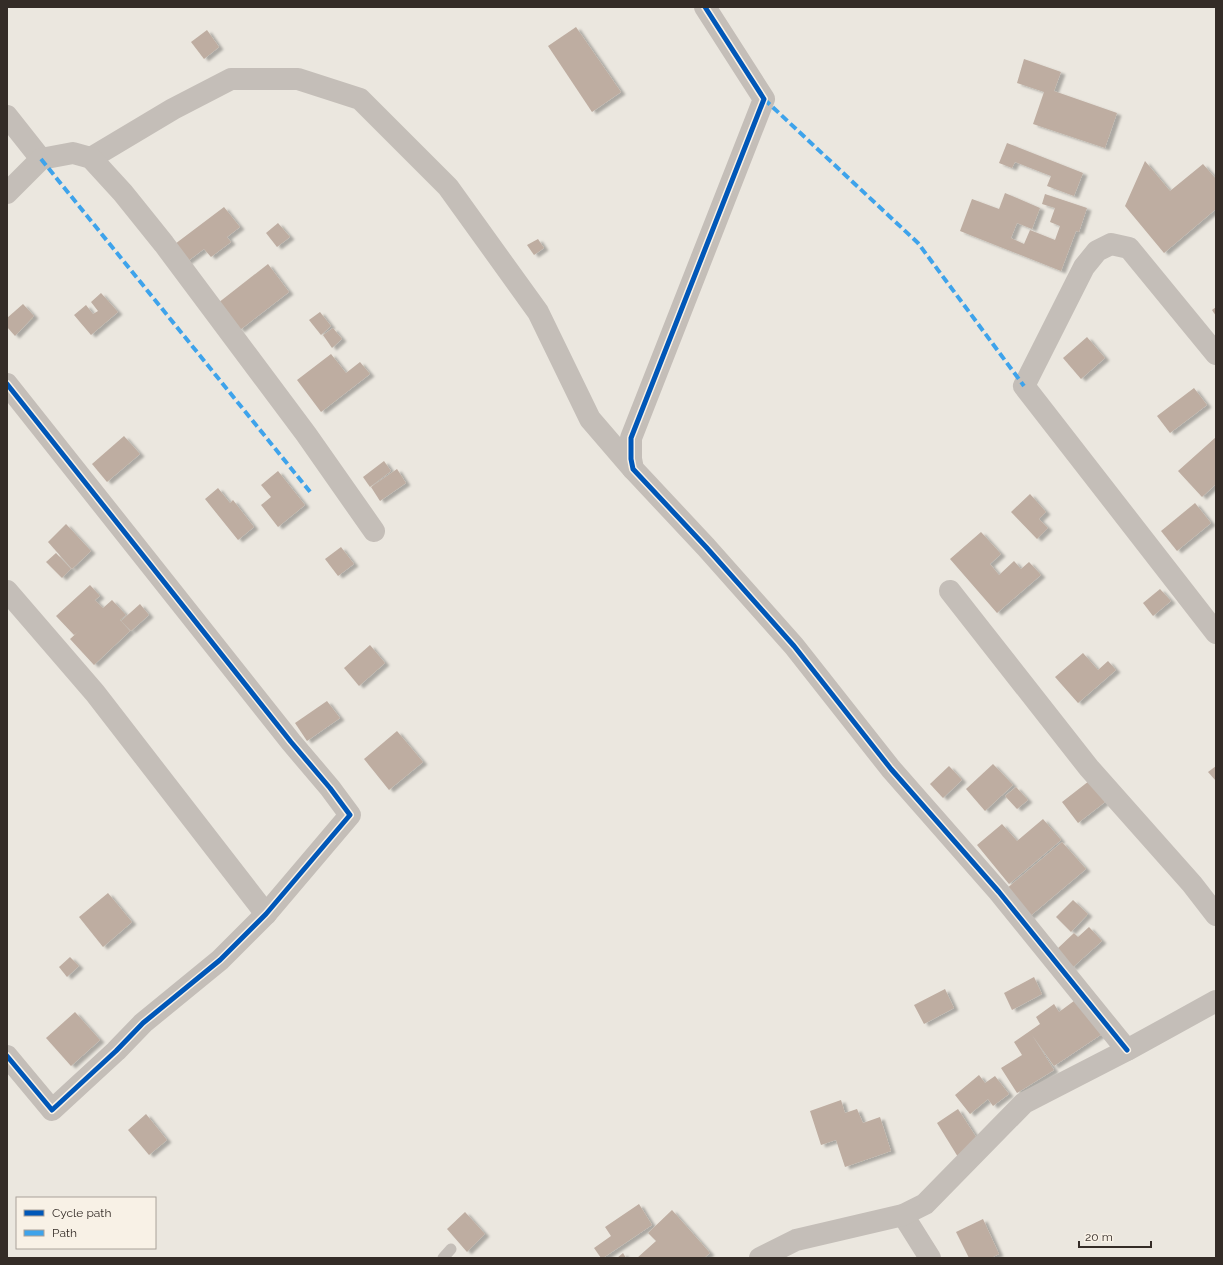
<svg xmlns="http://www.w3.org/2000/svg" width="1223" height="1265" viewBox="0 0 1223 1265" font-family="Raleway,sans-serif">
<defs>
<filter id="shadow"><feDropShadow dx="4.5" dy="2.5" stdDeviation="1" flood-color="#0004"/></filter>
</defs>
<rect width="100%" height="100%" fill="#ebe7df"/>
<g fill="#beada1" filter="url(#shadow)">
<polygon points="576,27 621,92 592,112 548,46"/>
<polygon points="207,30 219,47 204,59 191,42"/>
<polygon points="1024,59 1061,72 1054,91 1117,113 1105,148 1033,124 1044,92 1017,83"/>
<polygon points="1007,143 1083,173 1074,196 1047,186 1051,176 1015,162 1012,168 999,163"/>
<polygon points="1145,161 1170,191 1203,164 1216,179 1216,209 1164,253 1125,206"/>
<polygon points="1005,193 1040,208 1032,229 1017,223 1011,238 1024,244 1030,230 1055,240 1060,226 1050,222 1055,208 1042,204 1045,194 1087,208 1079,232 1076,231 1061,271 960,231 972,199 999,209"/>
<polygon points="224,207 240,227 227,237 231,242 211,257 204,249 184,264 171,247"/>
<polygon points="278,223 290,237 277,247 266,233"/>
<polygon points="538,239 544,248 534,255 527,245"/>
<polygon points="268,264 289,292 240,330 218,303"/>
<polygon points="101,293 118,312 91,335 74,315 86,305 93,314 98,311 91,302"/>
<polygon points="23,304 34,316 15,336 7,327 7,318"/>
<polygon points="1216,307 1216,316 1212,310"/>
<polygon points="320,312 331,326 321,335 309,320"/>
<polygon points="333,328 342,339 332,348 323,335"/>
<polygon points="1087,337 1105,358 1081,379 1063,358"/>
<polygon points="331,354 346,373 360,362 370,374 321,412 297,380"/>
<polygon points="1194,388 1207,405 1170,433 1157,416"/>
<polygon points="124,436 140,454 107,482 92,464"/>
<polygon points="1216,437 1216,484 1202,497 1178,471"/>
<polygon points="384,461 391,471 370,487 363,477"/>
<polygon points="397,469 406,483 380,501 371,487"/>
<polygon points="278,471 305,505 278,527 261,505 271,497 261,485"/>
<polygon points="218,488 230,503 233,500 254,527 238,540 205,499"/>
<polygon points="1030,494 1046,512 1039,519 1048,528 1037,539 1011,512"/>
<polygon points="1195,503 1211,523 1177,551 1161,531"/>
<polygon points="66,524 91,551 72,569 48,542"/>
<polygon points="981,532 1001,554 990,564 999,575 1014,561 1021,569 1029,562 1041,575 997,613 950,559"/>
<polygon points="341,547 354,564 338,576 325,559"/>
<polygon points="56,553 71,569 62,578 46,562"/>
<polygon points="90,585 100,596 95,600 103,608 112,600 126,615 120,620 130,631 94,665 70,639 80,630 74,635 56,616"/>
<polygon points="1160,589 1171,601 1153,616 1143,603"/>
<polygon points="140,604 149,615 131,631 121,621"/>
<polygon points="370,645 385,663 359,686 344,668"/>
<polygon points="1083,653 1098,670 1108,661 1116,670 1078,703 1055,677"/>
<polygon points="327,701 340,718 307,741 295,723"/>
<polygon points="397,731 423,762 389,790 364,759"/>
<polygon points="993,764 1013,785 985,811 966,789"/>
<polygon points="949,766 962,780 943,798 930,784"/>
<polygon points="1216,766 1216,781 1208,772"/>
<polygon points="1089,781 1105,802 1078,823 1062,802"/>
<polygon points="1016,787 1028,800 1017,809 1005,796"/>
<polygon points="1043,819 1061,840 1009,884 977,845 1002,824 1017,841"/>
<polygon points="1062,842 1086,869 1029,917 1006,889"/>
<polygon points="108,893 132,922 103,947 79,917"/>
<polygon points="1073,900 1088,914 1071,932 1056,917"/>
<polygon points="1089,927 1102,941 1072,968 1056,950 1074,933 1078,937"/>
<polygon points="70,957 79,966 67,977 59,967"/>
<polygon points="1034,977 1042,994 1012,1010 1004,993"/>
<polygon points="945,989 954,1008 924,1024 914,1005"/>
<polygon points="1078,998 1102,1034 1054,1066 1032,1035 1054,1070 1017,1093 1001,1068 1022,1055 1014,1042 1040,1024 1036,1017 1054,1004 1059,1012"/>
<polygon points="75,1012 100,1040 71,1066 46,1038"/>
<polygon points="979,1075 985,1083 995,1076 1009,1094 993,1106 988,1099 970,1114 955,1095"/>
<polygon points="841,1100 845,1113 857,1109 863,1123 880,1117 891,1151 845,1167 836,1140 821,1145 810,1111"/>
<polygon points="958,1109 980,1143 958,1157 937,1123"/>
<polygon points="146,1114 167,1140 149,1155 128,1130"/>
<polygon points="639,1204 652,1225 603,1258 601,1258 594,1248 611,1236 605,1227"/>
<polygon points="672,1210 710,1253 704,1258 637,1258 656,1241 648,1233"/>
<polygon points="465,1212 485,1234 467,1252 447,1229"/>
<polygon points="983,1219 999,1254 991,1258 969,1258 956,1232"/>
<polygon points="623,1253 626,1258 617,1258"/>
</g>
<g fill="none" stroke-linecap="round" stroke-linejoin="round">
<polyline stroke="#c4beb8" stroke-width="11" points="443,1258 451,1249"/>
<g stroke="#c4beb8" stroke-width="22">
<polyline points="705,7 764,99 631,438 631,459 633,469 706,547 794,646 891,769 999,892 1127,1050"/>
<polyline points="7,116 41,159"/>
<polyline points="91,158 173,109 231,79 298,79 360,99 448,187 538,312 590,419 633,469"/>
<polyline points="7,193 41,159 73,153 91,158 123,193 164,244 306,434 374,531"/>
<polyline points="1216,354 1129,248 1111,244 1097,251 1084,267 1024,386 1216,633"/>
<polyline points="7,384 291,742 330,788 350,815 266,914 220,960 143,1023 116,1051 52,1110 7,1056"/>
<polyline points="7,591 95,693 266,914"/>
<polyline points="950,591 1089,768 1192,884 1216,915"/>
<polyline points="903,1215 930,1258"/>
<polyline points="760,1258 796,1240 903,1215 925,1204 1024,1103 1127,1050 1216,1001"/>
</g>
<g stroke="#3ea3eb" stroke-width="4" stroke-dasharray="8 4" stroke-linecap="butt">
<polyline points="764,99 918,243 1024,386"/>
<polyline points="41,159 311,493"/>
</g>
<g stroke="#f8f1e6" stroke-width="8">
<g id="cycleway">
<polyline points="705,7 764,99 631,438 631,459 633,469 706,547 794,646 891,769 999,892 1127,1050"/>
<polyline points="7,384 291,742 330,788 350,815 266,914 220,960 143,1023 116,1051 52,1110 7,1056"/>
</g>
</g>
<use href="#cycleway" stroke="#0057b8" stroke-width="5"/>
</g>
<rect width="1223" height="1265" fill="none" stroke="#342c27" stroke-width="16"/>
<rect x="16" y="1197" width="140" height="52" fill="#f8f1e6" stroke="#aaa29a"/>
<rect x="24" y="1210" width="20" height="6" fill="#0057b8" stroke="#aaa29a"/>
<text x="52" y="1217" font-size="12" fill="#342c27">Cycle path</text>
<rect x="24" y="1230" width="20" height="6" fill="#3ea3eb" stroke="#aaa29a"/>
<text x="52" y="1237" font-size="12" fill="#342c27">Path</text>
<path d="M1079 1241v6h72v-6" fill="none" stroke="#342c27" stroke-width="2"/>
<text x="1085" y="1241" font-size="12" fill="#342c27" stroke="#f8f1e6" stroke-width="3" paint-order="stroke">20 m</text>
</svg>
